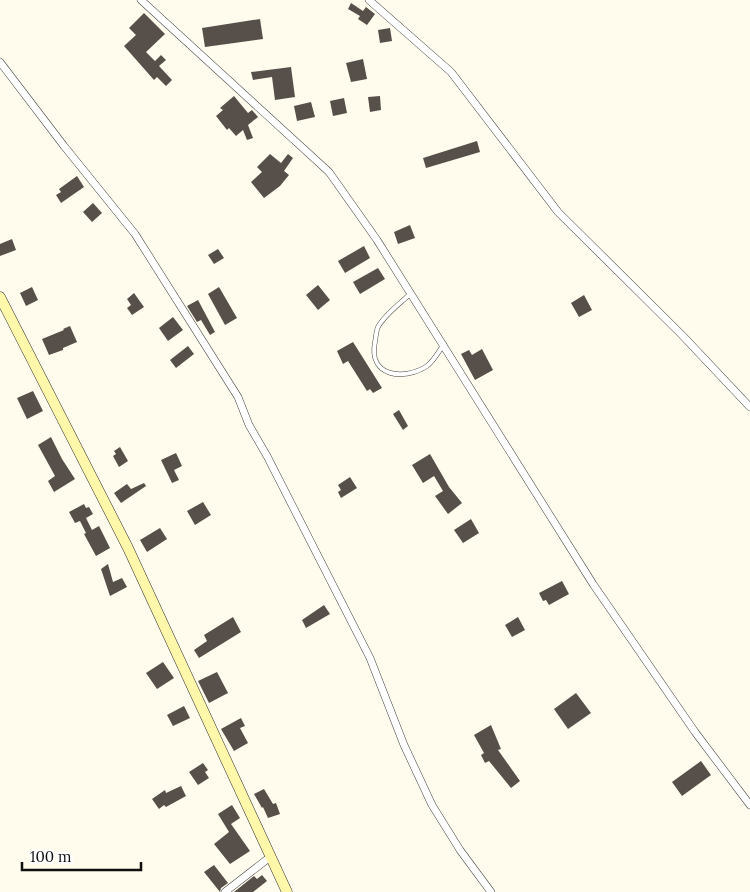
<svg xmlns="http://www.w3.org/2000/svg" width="750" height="892" viewBox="0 0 750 892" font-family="Lora,serif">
<rect width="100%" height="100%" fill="#fffcee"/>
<g fill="#574f4a">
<polygon points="351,3 363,11 366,7 375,14 367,25 358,19 360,16 348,9"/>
<polygon points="144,13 165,34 146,52 155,61 161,55 166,60 159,66 172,80 166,86 157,77 154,80 124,46 136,35 129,28"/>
<polygon points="260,19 263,39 205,47 202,28"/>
<polygon points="390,28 392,41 380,43 378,30"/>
<polygon points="363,59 367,79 351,82 346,63"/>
<polygon points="291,67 295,97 275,100 272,77 253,80 251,72"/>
<polygon points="234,96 248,113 252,110 258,117 248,125 253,138 247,140 243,130 236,136 229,128 227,130 216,116 223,110 220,108"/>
<polygon points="380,96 381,110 370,112 368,97"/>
<polygon points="344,98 347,113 333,116 330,101"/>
<polygon points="311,102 315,117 297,121 294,106"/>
<polygon points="477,141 480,152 426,168 423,158"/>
<polygon points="270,154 281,163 288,154 293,158 284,171 289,175 280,186 264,198 251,182 262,172 257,167"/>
<polygon points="77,176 84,187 61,203 56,195 61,192 59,189"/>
<polygon points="93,203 102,213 92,222 83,212"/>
<polygon points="410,225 415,238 398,244 394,232"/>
<polygon points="12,239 16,250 0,256 0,244"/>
<polygon points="364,246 370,258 345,273 338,261"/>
<polygon points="218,249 224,258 214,264 208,255"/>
<polygon points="378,268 385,279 360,294 353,282"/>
<polygon points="318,285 330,300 318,310 306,295"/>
<polygon points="32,287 38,300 26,306 20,293"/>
<polygon points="219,287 237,318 225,325 208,294"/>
<polygon points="134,293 144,307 132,315 127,308 131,305 127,299"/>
<polygon points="584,295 592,310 579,317 571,303"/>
<polygon points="198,300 215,332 210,335 201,320 197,322 187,306"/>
<polygon points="173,317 183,330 168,341 159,328"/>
<polygon points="70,326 77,342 63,348 63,350 49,355 42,339 64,330 63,329"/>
<polygon points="353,342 382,388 373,393 370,389 367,391 348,361 343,364 337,351"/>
<polygon points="188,346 194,354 176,368 170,360"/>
<polygon points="482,349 493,370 475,380 461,354 469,350 472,355"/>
<polygon points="33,391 43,411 27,419 17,398"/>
<polygon points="399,410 408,426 403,430 393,414"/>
<polygon points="51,437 62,459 75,479 54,492 48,481 55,476 38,445"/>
<polygon points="120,447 128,461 119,467 113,456 116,454 114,451"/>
<polygon points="176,453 182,466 174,470 179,480 172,483 161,460"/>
<polygon points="430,454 449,487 462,503 448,514 435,496 443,491 434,476 423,483 412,465"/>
<polygon points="350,477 357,488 341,498 338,492 341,490 338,485"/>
<polygon points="144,483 146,486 121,503 114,493 127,484 131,489"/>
<polygon points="203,502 211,515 195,525 187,511"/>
<polygon points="84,504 86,508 89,507 93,514 86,518 92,530 99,526 110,548 96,556 84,534 86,533 80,521 75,523 69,512"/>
<polygon points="471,519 479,533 463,543 454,530"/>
<polygon points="160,528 167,539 147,552 140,540"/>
<polygon points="108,564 113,582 122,578 127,587 110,596 101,569"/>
<polygon points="562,581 569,594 549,605 546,600 543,601 539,593"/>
<polygon points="324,605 330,614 306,628 302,620"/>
<polygon points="233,617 241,632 199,658 194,650 207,641 204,635"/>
<polygon points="518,617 525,630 512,637 505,625"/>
<polygon points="163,662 174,678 157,689 146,673"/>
<polygon points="217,672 228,693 209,703 198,681"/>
<polygon points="576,693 591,713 568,729 554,709"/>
<polygon points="184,706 190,718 173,726 167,715"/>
<polygon points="241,718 245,726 240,728 248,743 234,751 221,729"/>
<polygon points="491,725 501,749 498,750 520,781 511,788 489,761 485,763 481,755 484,753 474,735"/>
<polygon points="701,761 711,775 682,796 672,782"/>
<polygon points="203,763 208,770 205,772 209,778 198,785 189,772"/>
<polygon points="181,786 186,796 166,807 164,805 159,809 152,799 165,790 166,793"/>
<polygon points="264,789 273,804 276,803 280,814 268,818 263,807 262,808 254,794"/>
<polygon points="232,805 240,818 231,824 250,851 230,864 214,844 229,832 218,814"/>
<polygon points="214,865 228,883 221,888 220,892 204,872"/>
<polygon points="262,875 267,881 253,892 234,892 254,876 257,879"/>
</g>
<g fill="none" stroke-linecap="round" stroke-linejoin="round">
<g stroke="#414141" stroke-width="5">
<path id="lane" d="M411 293C401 303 385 314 378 327 376 331 376 337 375 342 368 377 404 381 427 366 434 361 439 351 444 344"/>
</g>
<g stroke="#414141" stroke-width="8">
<g id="street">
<polyline points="141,0 329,172 377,240 593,584 695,732 750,805"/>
<polyline points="369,0 451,72 558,212 682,335 750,407"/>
<polyline points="0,62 64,146 135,234 238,397 249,425 267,456 370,658 404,745 432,805 460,850 491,892"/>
<polyline points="225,892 270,857"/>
</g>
</g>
<g stroke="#303030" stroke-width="11">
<polyline id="secondary" points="0,297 128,548 287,892"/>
</g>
<use href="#lane" stroke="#fff" stroke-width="4"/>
<use href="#street" stroke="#fff" stroke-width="7"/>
<use href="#secondary" stroke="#fff7a9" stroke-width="10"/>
</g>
<path d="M22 862v8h119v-8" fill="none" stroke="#0e0e0e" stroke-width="2.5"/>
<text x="30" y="862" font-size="15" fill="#0e0e0e" stroke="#ffffff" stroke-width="4" paint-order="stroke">100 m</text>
</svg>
